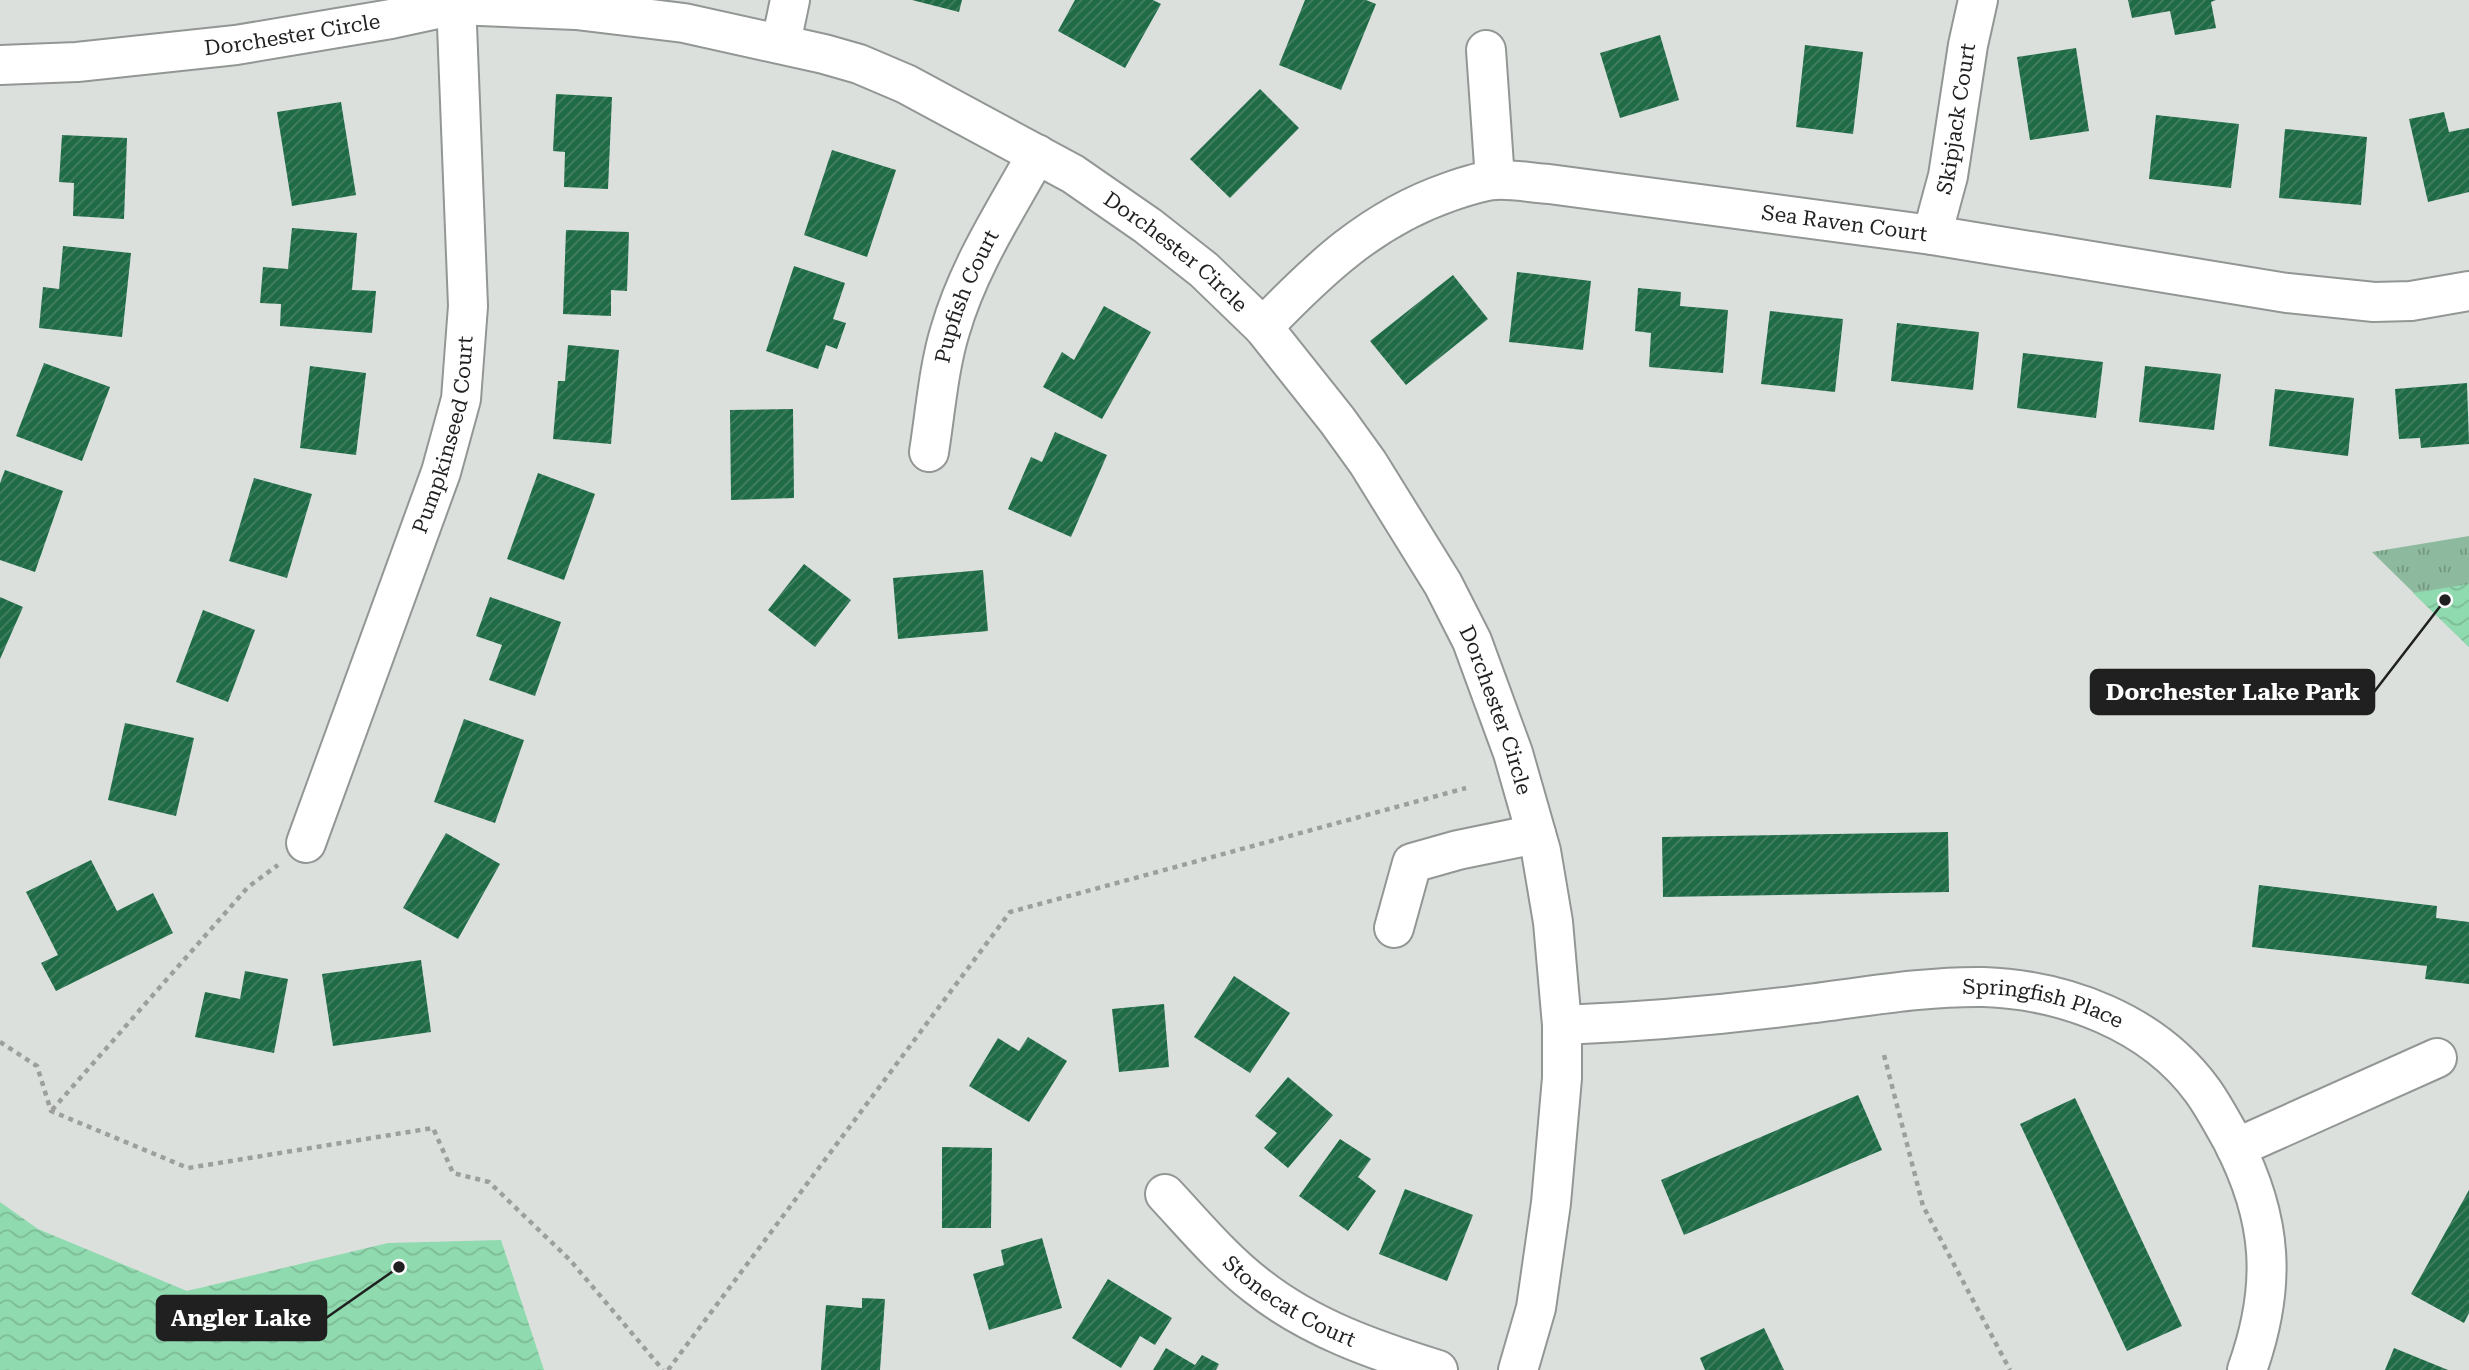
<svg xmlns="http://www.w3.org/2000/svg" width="2469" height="1370" viewBox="0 0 2469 1370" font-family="'Roboto Serif',serif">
<defs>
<pattern id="park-tufts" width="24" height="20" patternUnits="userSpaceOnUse" patternTransform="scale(1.75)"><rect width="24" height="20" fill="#8db99e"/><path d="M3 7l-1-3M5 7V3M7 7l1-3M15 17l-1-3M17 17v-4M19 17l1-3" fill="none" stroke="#739680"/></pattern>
<pattern id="water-waves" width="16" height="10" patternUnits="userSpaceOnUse" patternTransform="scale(1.75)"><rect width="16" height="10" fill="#90daaf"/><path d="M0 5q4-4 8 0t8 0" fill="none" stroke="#7cbb96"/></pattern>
<pattern id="building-hatch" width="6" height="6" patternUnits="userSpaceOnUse" patternTransform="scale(1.75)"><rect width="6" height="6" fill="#1e6b46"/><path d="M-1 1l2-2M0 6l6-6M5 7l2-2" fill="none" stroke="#467f64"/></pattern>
</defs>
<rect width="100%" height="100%" fill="#dce0dd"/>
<polygon fill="url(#park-tufts)" points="2469,536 2469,647 2372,552"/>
<g fill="url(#water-waves)">
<polygon points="2469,584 2469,647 2413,593"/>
<polygon points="0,1202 38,1229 187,1291 388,1243 501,1240 544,1370 0,1370"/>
</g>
<g fill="url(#building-hatch)">
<polygon points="912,0 962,0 959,12"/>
<polygon points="1075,0 1153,0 1161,4 1125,68 1058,31"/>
<polygon points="1305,0 1366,0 1376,4 1341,90 1279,65"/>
<polygon points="2128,0 2216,0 2211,2 2216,28 2175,35 2170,11 2132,18"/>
<polygon points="1660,35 1679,100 1620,118 1600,53"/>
<polygon points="1805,45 1863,52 1853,134 1796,127"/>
<polygon points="2076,48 2089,131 2030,140 2017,57"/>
<polygon points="1260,89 1299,128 1230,198 1190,159"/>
<polygon points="556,94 612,97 608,189 564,187 565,152 553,151"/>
<polygon points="341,102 356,195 292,206 277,112"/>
<polygon points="2444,112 2449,132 2469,128 2469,192 2428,202 2409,119"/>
<polygon points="2156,115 2239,124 2231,188 2149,179"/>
<polygon points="2285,129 2367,137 2361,205 2279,198"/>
<polygon points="62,135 127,138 124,219 73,216 74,183 59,182"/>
<polygon points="832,150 896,170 867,257 804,235"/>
<polygon points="292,228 357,233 352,290 376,291 372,333 280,326 281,304 260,303 263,267 288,269"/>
<polygon points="566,230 629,232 627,291 611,290 611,316 563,314"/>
<polygon points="63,246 131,253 122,337 39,328 43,287 59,289"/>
<polygon points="794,266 845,283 833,319 846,323 837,349 826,345 818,369 766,351"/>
<polygon points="1517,272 1591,281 1583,350 1509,342"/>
<polygon points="1453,275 1488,319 1406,385 1370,341"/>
<polygon points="1638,288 1681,292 1680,306 1728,310 1723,373 1649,367 1651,333 1635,331"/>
<polygon points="1104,306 1151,332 1102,419 1043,387 1062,352 1074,360"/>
<polygon points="1770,311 1843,319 1835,392 1761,384"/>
<polygon points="1897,323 1979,332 1973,390 1891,381"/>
<polygon points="568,345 619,350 611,444 553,439 558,381 565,381"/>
<polygon points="2023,353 2103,362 2096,418 2017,408"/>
<polygon points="44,363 110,387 82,461 16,436"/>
<polygon points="310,366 366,373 356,455 300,448"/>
<polygon points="2145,366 2221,374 2214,430 2139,422"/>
<polygon points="2467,383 2469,444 2421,448 2420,438 2399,439 2395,389"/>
<polygon points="2275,389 2354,398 2348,456 2269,446"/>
<polygon points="793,409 794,498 731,500 730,410"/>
<polygon points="1055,432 1107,455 1071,537 1008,509 1031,457 1042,462"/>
<polygon points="5,470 63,491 35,572 0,560 0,483"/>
<polygon points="538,473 595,494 564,580 507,559"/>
<polygon points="254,478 312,494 287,578 229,561"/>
<polygon points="804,564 851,600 815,647 768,610"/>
<polygon points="983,570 988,631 898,639 893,578"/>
<polygon points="0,597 23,607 0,659"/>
<polygon points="490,597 561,622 535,696 489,680 502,645 476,636"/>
<polygon points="203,610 255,630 228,702 176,682"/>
<polygon points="464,719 524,740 495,823 434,802"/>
<polygon points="125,723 194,738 176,816 108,800"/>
<polygon points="1948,832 1949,892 1663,897 1662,837"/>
<polygon points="446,833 500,864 458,939 403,908"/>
<polygon points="91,860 117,911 153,893 173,933 56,991 41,963 58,955 26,892"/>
<polygon points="2259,885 2437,906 2436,918 2469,922 2469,984 2425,979 2427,966 2252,947"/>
<polygon points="421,960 431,1032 333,1046 322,974"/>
<polygon points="245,971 288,979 274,1053 195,1037 205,992 240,999"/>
<polygon points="1234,976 1290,1013 1250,1073 1194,1037"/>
<polygon points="1164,1004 1169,1067 1119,1072 1112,1009"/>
<polygon points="1028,1037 1067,1061 1029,1122 969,1086 998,1038 1019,1051"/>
<polygon points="1288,1077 1333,1115 1288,1168 1264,1148 1277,1133 1255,1116"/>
<polygon points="1858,1095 1882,1150 1684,1235 1661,1180"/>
<polygon points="2075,1098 2182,1326 2127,1351 2020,1124"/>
<polygon points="1340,1139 1371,1159 1358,1177 1376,1191 1348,1231 1299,1196"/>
<polygon points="942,1147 992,1148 991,1228 942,1228"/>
<polygon points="1405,1189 1473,1215 1447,1281 1379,1254"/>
<polygon points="2469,1190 2469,1313 2464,1323 2411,1294"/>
<polygon points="1042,1238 1062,1308 989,1330 973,1274 1004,1265 1001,1250"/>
<polygon points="1108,1279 1172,1318 1155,1345 1140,1336 1121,1368 1072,1338"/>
<polygon points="862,1298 885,1299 880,1370 821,1370 826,1305 862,1308"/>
<polygon points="1764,1328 1784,1370 1705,1370 1700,1358"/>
<polygon points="1166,1348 1195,1365 1202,1355 1219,1364 1216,1370 1153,1370"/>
<polygon points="2394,1348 2448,1370 2385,1370"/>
</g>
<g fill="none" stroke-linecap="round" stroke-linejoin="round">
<g stroke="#929694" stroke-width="42">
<g id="minor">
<polyline points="781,43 790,0"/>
<polyline points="1486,50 1495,180"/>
<path id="s1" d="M0 65 77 62 236 45 391 19 456 5 576 10 684 23 824 54 859 64 906 84 1073 174 1148 226 1204 270 1263 327 1337 420 1368 463 1443 584 1472 641 1513 753 1541 851 1553 922 1562 1025V1078L1551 1203 1536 1308 1518 1370"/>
<path id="s2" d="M1932 235 1948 176 1968 45 1978 0"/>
<path id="s3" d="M1263 327C1319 269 1371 219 1449 192 1463 187 1480 181 1495 180 1513 179 1532 183 1549 184L1932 235 2287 293 2374 302 2411 301 2469 291"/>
<path id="s4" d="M929 452C935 414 939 366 950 331 968 268 1005 211 1037 154"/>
<path id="s5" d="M306 843 441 472 461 399 468 306 456 0"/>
<polyline points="1394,928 1412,863 1458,850 1536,834"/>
<path id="s6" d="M1562 1025C1641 1022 1720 1015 1799 1005 1860 998 1922 986 1984 987 2065 990 2152 1022 2202 1090 2213 1105 2223 1124 2232 1140 2273 1219 2277 1286 2247 1370"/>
<polyline points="2236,1148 2437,1058"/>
<path id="s7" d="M1165 1194C1194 1225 1223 1260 1257 1286 1310 1328 1374 1350 1438 1370"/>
</g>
</g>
<g stroke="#9c9f9d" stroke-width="4.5" stroke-dasharray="5 5" stroke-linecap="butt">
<polyline points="0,1042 37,1066 51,1111 188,1168 433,1128 453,1173 489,1182 570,1260 663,1370"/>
<polyline points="1884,1055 1923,1206 2010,1370"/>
<polyline points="52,1110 248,887 278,865"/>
<polyline points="668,1370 1010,912 1466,788"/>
</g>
<use href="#minor" stroke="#fff" stroke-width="38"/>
</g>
<g text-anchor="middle" stroke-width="7" stroke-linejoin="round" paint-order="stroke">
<g font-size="21" fill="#1f201f" stroke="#fff">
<text dy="7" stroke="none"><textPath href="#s1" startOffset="294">Dorchester Circle</textPath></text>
<text dy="7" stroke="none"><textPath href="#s2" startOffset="119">Skipjack Court</textPath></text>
<text dy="7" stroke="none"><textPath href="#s3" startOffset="632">Sea Raven Court</textPath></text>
<text dy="7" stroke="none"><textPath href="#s1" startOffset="1239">Dorchester Circle</textPath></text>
<text dy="7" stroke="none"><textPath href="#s4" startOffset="161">Pupfish Court</textPath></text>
<text dy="7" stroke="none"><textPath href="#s5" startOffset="432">Pumpkinseed Court</textPath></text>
<text dy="7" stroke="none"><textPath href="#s1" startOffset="1806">Dorchester Circle</textPath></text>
<text dy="7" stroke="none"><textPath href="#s6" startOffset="485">Springfish Place</textPath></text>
<text dy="7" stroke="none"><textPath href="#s7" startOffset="166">Stonecat Court</textPath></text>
</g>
</g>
<path fill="none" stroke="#1f201f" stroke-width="2.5" d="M2445 600L2374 692M399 1267L326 1318"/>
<g fill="#1f201f" stroke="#fff" stroke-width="2.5">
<circle cx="2445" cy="600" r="7"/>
<circle cx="399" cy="1267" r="7"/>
</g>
<g fill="#1f201f" stroke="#1f201f" stroke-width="2.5">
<rect x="2091" y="670" width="283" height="44" rx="7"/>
<rect x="157" y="1296" width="169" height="44" rx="7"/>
</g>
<g font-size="23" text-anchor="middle" font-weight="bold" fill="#fff">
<text x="2233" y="700">Dorchester Lake Park</text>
<text x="241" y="1326">Angler Lake</text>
</g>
</svg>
